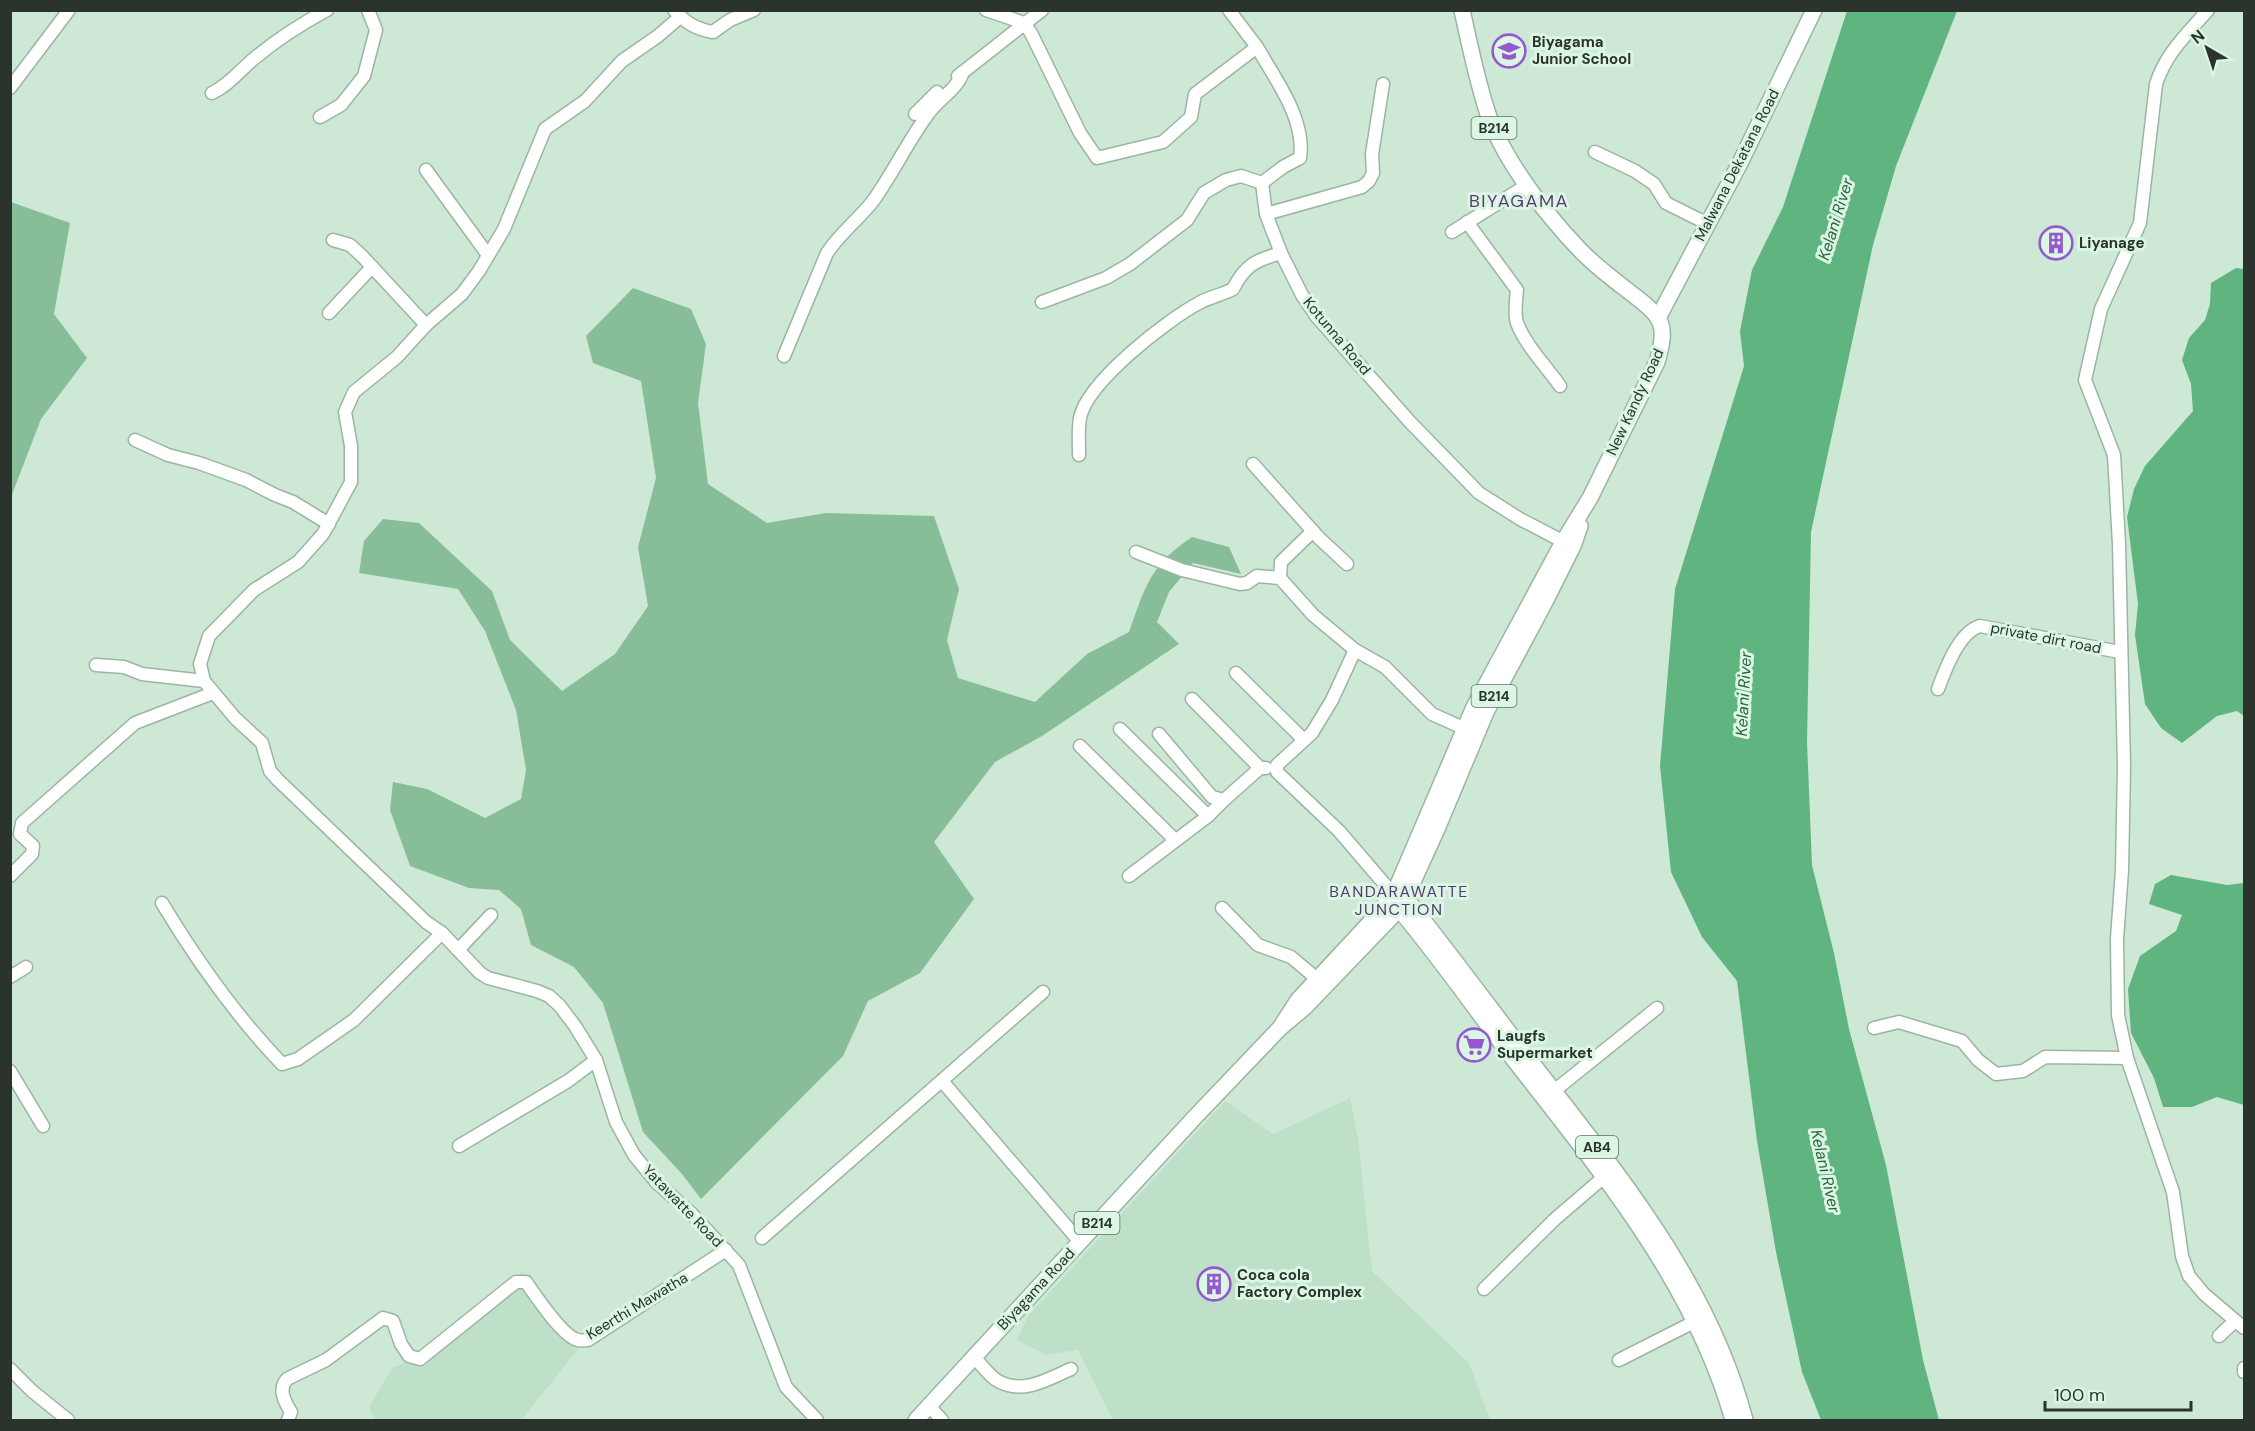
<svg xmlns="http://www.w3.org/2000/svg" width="2255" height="1431" viewBox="0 0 2255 1431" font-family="'DM Sans',sans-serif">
<rect width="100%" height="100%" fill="#cee8d6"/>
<g fill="#bfe0c8">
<polygon points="1350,1098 1358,1139 1372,1271 1469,1363 1490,1420 1113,1420 1078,1350 1046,1355 1017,1340 1028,1316 1225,1101 1273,1134"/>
<polygon points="522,1272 544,1313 579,1348 522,1419 524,1420 375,1420 369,1407 392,1368 432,1352 450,1333"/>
</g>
<g fill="#87be99">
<polygon points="11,202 70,223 54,314 87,358 41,419 11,497"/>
<path d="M633 288 691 309 706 344 698 403 708 484 767 523 826 513 934 516 959 589 947 640 958 678 1035 702 1087 654 1129 632C1145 587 1150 565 1192 537L1229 547 1241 574 1193 563 1169 592 1157 622 1179 644 1042 736 995 762 934 842 974 899 920 973 868 1001 843 1056 701 1199 682 1174 643 1132 603 1003 574 967 531 945 521 909 499 890 469 888 410 866 390 810 393 782 427 789 485 818 521 799 526 770 516 710 485 631 458 589 359 573 364 541 383 519 419 523 492 591 510 640 562 691 615 654 648 606 638 547 656 478 641 381 593 363 586 336Z"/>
</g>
<g fill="#60b47f">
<polygon points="1847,11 1957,11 1896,166 1873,245 1811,532 1807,742 1812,865 1834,953 1849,1029 1886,1165 1923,1360 1939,1420 1821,1420 1802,1372 1776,1252 1757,1141 1737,981 1702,937 1671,872 1660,766 1675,589 1744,366 1740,331 1752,270 1783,207"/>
<polygon points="2236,268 2244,269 2244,716 2237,711 2217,716 2182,743 2161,728 2145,704 2135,635 2138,604 2127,517 2134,489 2145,466 2193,411 2191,384 2182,360 2189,338 2205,320 2210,304 2211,283"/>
<polygon points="2171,875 2227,885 2244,883 2244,1105 2217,1097 2192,1107 2163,1107 2154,1078 2131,1033 2128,989 2140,956 2176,931 2182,915 2149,904 2155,884"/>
</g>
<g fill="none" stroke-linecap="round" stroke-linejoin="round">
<g stroke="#9cb5a3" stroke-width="15">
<g id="minor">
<path d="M674 10C686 23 696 29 713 32L730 20 754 10"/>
<path d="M986 10 1024 23 1031 33 1080 133 1097 158 1163 142 1191 117 1195 94 1257 47C1275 79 1306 119 1300 158L1283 167 1262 183 1266 214 1281 253 1302 295 1317 317 1410 422 1479 493 1520 519 1570 545"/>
<polyline points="1229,10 1257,47"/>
<path d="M2208 10C2187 34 2166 53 2156 84L2140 223 2101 309 2085 380 2114 455 2119 544 2124 767 2122 870 2117 939 2118 1015 2127 1058 2173 1192 2182 1256 2189 1276 2204 1294 2244 1328"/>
<polyline points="680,17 658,36 622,61 585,101 545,129 504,229 479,271 462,294 426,325 397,357 354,392 345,412 351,446 351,482 323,534 298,562 254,590 209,636 200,664 204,681 235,718 262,743 270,771 277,779 426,922 442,933 480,973 488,978 537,991 549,996 560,1006 575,1026 596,1060 616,1122 634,1155 657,1183 691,1213 739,1265 786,1387 817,1420"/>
<polyline points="958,76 1042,10"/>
<polyline points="10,88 69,10"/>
<path d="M212 93C229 85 241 69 256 57 279 38 301 24 327 10"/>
<polyline points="915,114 937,92"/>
<polyline points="320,117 341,105 364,76 376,30 368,10"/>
<polyline points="1595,152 1635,171 1654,184 1666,203 1708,224"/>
<polyline points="426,170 488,255"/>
<polyline points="1266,214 1362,187 1369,181 1373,173 1372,154 1383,84"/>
<path d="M1467 222 1517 290C1516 300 1514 313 1517 323 1526 346 1546 366 1560 386"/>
<polyline points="1452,232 1527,185"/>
<polyline points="333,240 350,245 362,256 426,325"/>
<polyline points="1042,302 1106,278 1130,264 1187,220 1204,193 1226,180 1241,176 1262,183"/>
<polyline points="329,313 372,267"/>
<path d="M784 356 827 253C840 233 859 219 873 201 893 173 908 141 928 114 939 98 957 90 963 72"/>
<polyline points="135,440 168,455 199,463 246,480 275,495 293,502 329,524"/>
<path d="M1079 455C1079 443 1078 429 1080 418 1087 382 1167 320 1199 303 1209 297 1222 295 1233 289 1245 265 1256 260 1281 253"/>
<polyline points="1253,464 1319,538 1347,564"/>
<polyline points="1136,552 1182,570 1240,584 1247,583 1257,576 1280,578 1313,615 1355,650 1385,667 1432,714 1472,732"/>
<polyline points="1280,578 1281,562 1313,531"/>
<polyline points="1355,650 1332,700 1312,733 1277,765 1277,772 1339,831 1393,894"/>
<polyline points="96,665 124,667 142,674 204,681"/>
<polyline points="1236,673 1304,740"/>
<path d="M1938 689C1945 670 1959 632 1980 626L2120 652"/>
<polyline points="1192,699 1260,768 1266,768"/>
<polyline points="1120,729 1208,816"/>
<polyline points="1159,734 1212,797 1224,800 1260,768"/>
<polyline points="1080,746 1175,840"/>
<polyline points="10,876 32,854 33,846 20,834 22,823 135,723 213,693"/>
<polyline points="1129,876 1208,816 1224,800"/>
<path d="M162 903C197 961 235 1015 282 1064L298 1059 354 1020 442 933"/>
<polyline points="1222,908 1258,945 1291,957 1316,978"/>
<polyline points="458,950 491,915"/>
<polyline points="10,977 26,967"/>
<polyline points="1874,1028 1899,1022 1962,1041 1978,1060 1996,1074 2023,1071 2045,1057 2127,1058"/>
<polyline points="10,1071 43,1126"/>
<polyline points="942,1081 1080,1242"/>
<polyline points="1554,1091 1657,1008"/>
<polyline points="459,1146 568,1081 596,1060"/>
<polyline points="762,1238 1043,992"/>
<polyline points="1484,1289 1555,1219 1604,1177"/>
<polyline points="2219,1336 2235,1321"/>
<path d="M974 1357C981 1364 989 1376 998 1381 1023 1395 1048 1379 1071 1369"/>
<polyline points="1619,1360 1694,1322"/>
<polyline points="2244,1368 2244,1372"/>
<polyline points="10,1369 32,1391 68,1420"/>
<polyline points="929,1406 942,1420"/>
<path d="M288 1420 291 1412C284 1401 278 1389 287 1379L326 1360 383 1318 393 1321 401 1344 409 1356 420 1359 516 1282H526C535 1295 563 1337 578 1340 581 1341 585 1340 588 1340L726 1250"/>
</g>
</g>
<g stroke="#9cb5a3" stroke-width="18">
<g id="major">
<polyline points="1658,318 1740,163 1814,10"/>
<path d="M1401 892C1448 951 1493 1012 1539 1072 1622 1179 1710 1286 1745 1420"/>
<path d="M1393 902C1436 952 1475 1009 1515 1061 1601 1172 1694 1282 1733 1420"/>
<path d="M1280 1028 1298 1000 1377 915 1397 887 1474 707 1563 542 1590 498 1657 362C1661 348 1666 331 1658 318 1651 307 1637 298 1627 290 1610 277 1593 264 1579 249 1545 213 1506 163 1489 117 1477 82 1470 46 1462 10"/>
<polyline points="916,1420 1195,1117 1280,1028 1305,1007 1399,909 1412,884 1437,829 1486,712 1546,600 1573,546 1580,526"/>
</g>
</g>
<use href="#minor" stroke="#fff" stroke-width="12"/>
<use href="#major" stroke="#fff" stroke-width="15"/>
</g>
<defs>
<g id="school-ring" transform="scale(1.725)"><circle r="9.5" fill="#dbf6e3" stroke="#9458cf" stroke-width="1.5"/><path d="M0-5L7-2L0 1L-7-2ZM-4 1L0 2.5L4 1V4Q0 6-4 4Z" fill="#9458cf"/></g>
<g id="building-ring" transform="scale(1.725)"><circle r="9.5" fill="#dbf6e3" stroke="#9458cf" stroke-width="1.5"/><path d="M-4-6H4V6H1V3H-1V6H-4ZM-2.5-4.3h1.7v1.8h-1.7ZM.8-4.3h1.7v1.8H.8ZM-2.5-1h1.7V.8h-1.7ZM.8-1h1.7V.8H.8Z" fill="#9458cf"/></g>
<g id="supermarket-ring" transform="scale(1.725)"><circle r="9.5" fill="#dbf6e3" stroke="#9458cf" stroke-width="1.5"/><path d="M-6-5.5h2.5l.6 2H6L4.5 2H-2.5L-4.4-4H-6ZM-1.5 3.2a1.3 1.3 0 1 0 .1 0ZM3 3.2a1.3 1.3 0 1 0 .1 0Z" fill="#9458cf"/></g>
</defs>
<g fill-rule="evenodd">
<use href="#school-ring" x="1509" y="51"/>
<use href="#building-ring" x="2056" y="243"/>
<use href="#supermarket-ring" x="1474" y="1045"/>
<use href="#building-ring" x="1214" y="1284"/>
</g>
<g text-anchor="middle" stroke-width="6" stroke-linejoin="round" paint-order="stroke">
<g fill="#dbf6e3" stroke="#5f6e64" stroke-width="1.5">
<rect x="1471.5" y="117" width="45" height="22" rx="4.5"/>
<rect x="1471.5" y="685" width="45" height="22" rx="4.5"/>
<rect x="1576" y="1136" width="42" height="22" rx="4.5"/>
<rect x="1074.5" y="1212" width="45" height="22" rx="4.5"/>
</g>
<g font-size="14" font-weight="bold" fill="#2a342d">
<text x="1494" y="133">B214</text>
<text x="1494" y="701">B214</text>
<text x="1597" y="1152">AB4</text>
<text x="1097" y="1228">B214</text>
</g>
<g font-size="15" font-weight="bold" fill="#2a342d" stroke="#dbf6e3" text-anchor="start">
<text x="1532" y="47">Biyagama<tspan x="1532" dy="17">Junior School</tspan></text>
<text x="2079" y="248">Liyanage</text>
<text x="1497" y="1041">Laugfs<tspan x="1497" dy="17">Supermarket</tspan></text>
<text x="1237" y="1280">Coca cola<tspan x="1237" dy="17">Factory Complex</tspan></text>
</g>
<g font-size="15" fill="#2a342d" stroke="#dbf6e3">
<text transform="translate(1737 165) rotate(-63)" y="5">Malwana Dekatana Road</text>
<text transform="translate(1337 336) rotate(50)" y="5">Kotunna Road</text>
<text transform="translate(1635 402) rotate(-65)" y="5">New Kandy Road</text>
<text transform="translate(2046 638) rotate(11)" y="5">private dirt road</text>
<text transform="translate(683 1206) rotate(46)" y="5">Yatawatte Road</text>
<text transform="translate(1036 1289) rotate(-47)" y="5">Biyagama Road</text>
<text transform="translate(637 1306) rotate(-31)" y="5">Keerthi Mawatha</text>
</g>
<g font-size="16" font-style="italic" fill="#296541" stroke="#dbf6e3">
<text transform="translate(1835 219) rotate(-73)" y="6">Kelani River</text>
<text transform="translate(1743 694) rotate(-87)" y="6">Kelani River</text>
<text transform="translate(1826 1171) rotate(77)" y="6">Kelani River</text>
</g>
<g font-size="16" letter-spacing="1.5" fill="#573a75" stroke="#dbf6e3">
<text x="1399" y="897">BANDARAWATTE<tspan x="1399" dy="18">JUNCTION</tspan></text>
</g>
<g font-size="18" letter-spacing="1.5" fill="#573a75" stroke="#dbf6e3">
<text x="1519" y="207">BIYAGAMA</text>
</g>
</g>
<rect width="2255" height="1431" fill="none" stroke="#2a342d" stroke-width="24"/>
<g transform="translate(2207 48) rotate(321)" stroke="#dbf6e3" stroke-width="4.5" paint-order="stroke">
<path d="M0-4.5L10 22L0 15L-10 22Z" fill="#2a342d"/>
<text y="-9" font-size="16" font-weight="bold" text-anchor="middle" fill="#2a342d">N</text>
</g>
<path d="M2045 1401v9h146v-9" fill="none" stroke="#2a342d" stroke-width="3"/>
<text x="2054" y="1401" font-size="18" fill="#2a342d" stroke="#dbf6e3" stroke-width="4.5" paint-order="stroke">100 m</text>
</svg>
